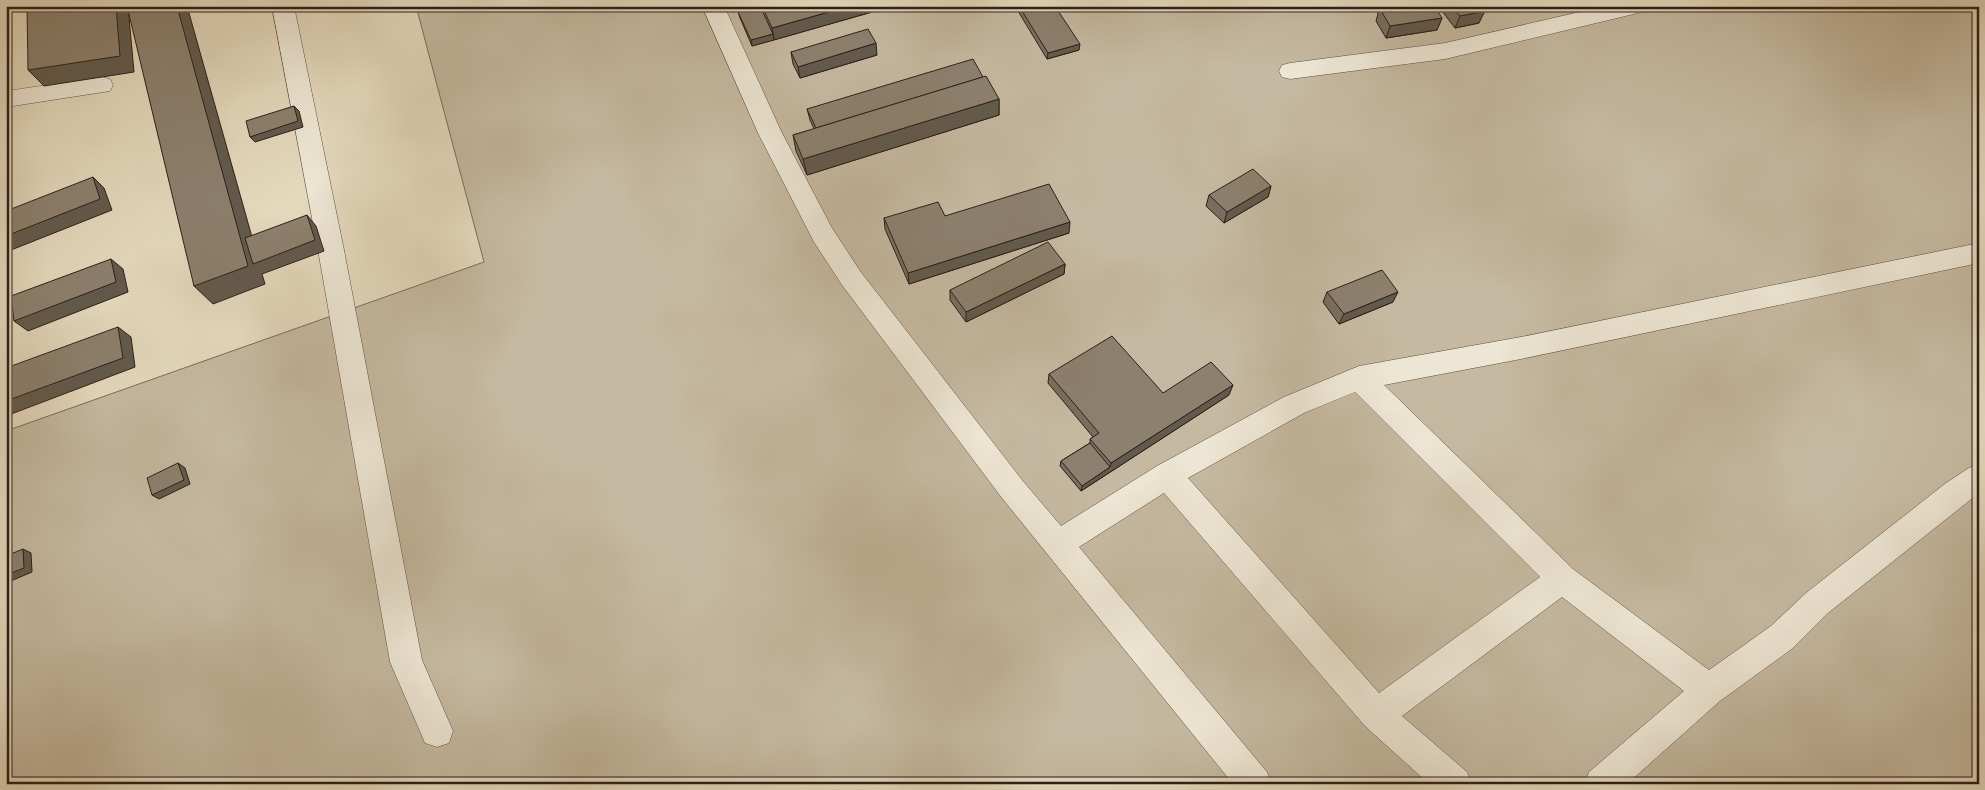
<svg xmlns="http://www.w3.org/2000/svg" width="1985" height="790" viewBox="0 0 1985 790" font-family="'Libre Bodoni',serif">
<rect width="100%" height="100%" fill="#e4d9bd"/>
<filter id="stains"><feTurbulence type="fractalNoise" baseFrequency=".004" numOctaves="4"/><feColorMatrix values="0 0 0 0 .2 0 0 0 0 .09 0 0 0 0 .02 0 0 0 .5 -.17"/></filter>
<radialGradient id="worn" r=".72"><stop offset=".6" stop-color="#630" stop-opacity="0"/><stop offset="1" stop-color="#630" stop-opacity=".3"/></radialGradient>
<polygon fill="#c5b9a1" stroke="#796c5d" points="416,6 1979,6 1979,784 6,784 6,431 484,262"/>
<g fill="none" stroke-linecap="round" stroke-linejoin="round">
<g stroke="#5b4e42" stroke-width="1">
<g id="minor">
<polygon points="272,6 294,6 344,250 422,660 453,731 449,743 437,747 425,743 390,662 318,250"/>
<path d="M702 6H724L782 133 832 228 860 271 1022 480 1061 526 1157 466 1284 397 1359 366 1521 337 1979 243V263L1521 359 1384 385 1573 569 1709 670 1771 626 1806 593 1946 483 1969 468 1979 464V493L1828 613 1793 648 1720 701 1627 784H1584L1589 772 1684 691 1562 597 1402 716 1467 772 1472 784H1429L1365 726 1164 493 1079 547 1267 772 1272 784H1233L1002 498 842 285 814 242 758 133ZM1355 392 1540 577 1379 693 1188 478 1304 413Z"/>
<polygon points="1606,6 1649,6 1646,11 1638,13 1445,59 1290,79 1282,77 1279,71 1282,65 1290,63 1445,43"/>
<polygon points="102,77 110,79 113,85 110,91 13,106 6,104 6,88 13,90"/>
</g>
</g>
<use href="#minor" fill="#ede6d4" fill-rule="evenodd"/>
</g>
<g fill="#786e5f" stroke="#2d1f19">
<polygon points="758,6 879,6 879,10 752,46 740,18 738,12"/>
<polygon points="1015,6 1055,6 1079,50 1047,59"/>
<polygon points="1374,6 1424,6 1425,8 1442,18 1437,30 1386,38 1376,21 1378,14"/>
<polygon points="1438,6 1481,6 1479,23 1455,28"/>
<polygon points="791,52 877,55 800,78 793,64"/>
<polygon points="983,77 999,99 999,115 807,175 796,151 793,135 814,129 810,120 807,109"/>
<polygon points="1271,186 1268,197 1224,223 1206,206 1209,195"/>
<polygon points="945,216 1069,233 909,284 885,229 884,218"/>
<polygon points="1065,264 1064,274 966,322 950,300 950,290"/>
<polygon points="1327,292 1393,302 1339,324 1323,302"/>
<polygon points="1049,374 1163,393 1229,395 1081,491 1060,466 1061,461 1090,443 1090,439 1093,437 1048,383"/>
</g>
<g fill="#625a4d" stroke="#2d1f19">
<polygon points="116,6 128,6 134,72 44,86 28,70"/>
<polygon points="177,6 187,6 259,262 307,215 316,226 324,251 262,274 265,284 213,304 194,286"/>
<polygon points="850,6 879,6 879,10 774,40 772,28"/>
<polygon points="1485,11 1479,23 1455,28 1460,16"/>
<polygon points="1442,18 1437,30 1386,38 1390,26"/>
<polygon points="773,34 774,40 752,46 751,40"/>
<polygon points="876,43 877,55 800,78 798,67"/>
<polygon points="1080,44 1079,50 1047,59 1048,53"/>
<polygon points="999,99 999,115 807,175 803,159"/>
<polygon points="294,106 299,111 303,127 255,142 250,137"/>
<polygon points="93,177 104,188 112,210 6,252 6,236"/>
<polygon points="1271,186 1268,197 1224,223 1227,212"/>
<polygon points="1070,222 1069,233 909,284 908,273"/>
<polygon points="111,259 123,269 128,292 28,331 14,321"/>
<polygon points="1065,264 1064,274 966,322 966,312"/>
<polygon points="1398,292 1393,302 1339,324 1344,314"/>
<polygon points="118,327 131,337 135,367 6,416 6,401"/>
<polygon points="1233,385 1229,395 1081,491 1082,486 1110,467 1111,463"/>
<polygon points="178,463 185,468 190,484 159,499 152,495"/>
<polygon points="23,549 31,553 32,572 6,583 6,575"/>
</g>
<g fill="#8c806e" stroke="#2d1f19">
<polygon points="27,6 116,6 120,56 28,70"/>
<polygon points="127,6 177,6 248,266 194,286"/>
<polygon points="758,6 760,6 773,34 751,40 738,12"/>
<polygon points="762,6 850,6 772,28"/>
<polygon points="1019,6 1055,6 1080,44 1048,53"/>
<polygon points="1385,6 1424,6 1425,8 1435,7 1442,18 1390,26 1380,9 1386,8"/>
<polygon points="1452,6 1481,6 1485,11 1460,16"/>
<polygon points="868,29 876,43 798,67 791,52"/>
<polygon points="973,59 983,77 816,128 807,109"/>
<polygon points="986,76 999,99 803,159 793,135"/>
<polygon points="294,106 298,121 250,137 246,121"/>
<polygon points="1253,169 1271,186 1227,212 1209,195"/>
<polygon points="93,177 100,199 6,236 6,211"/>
<polygon points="1049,184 1070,222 908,273 884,218 938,202 945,216"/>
<polygon points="307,215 315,240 253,264 245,238"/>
<polygon points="1048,242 1065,264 966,312 950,290"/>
<polygon points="111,259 116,282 14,321 11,296"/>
<polygon points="1382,270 1398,292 1344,314 1327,292"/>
<polygon points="118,327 123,358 6,401 6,368"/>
<polygon points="1112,336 1163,393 1211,362 1233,385 1111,463 1090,439 1099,433 1049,374"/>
<polygon points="1090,443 1110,467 1082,486 1061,461"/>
<polygon points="178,463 184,480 152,495 147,478"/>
<polygon points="23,549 24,568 6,575 6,556"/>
</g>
<rect width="1985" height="790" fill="none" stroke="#e4d9bd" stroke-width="25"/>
<rect x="8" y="8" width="1970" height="775" fill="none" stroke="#2d1f19" stroke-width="2.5"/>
<rect x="12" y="12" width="1960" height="765" fill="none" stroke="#2d1f19"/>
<rect width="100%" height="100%" filter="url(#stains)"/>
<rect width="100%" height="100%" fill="url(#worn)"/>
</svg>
